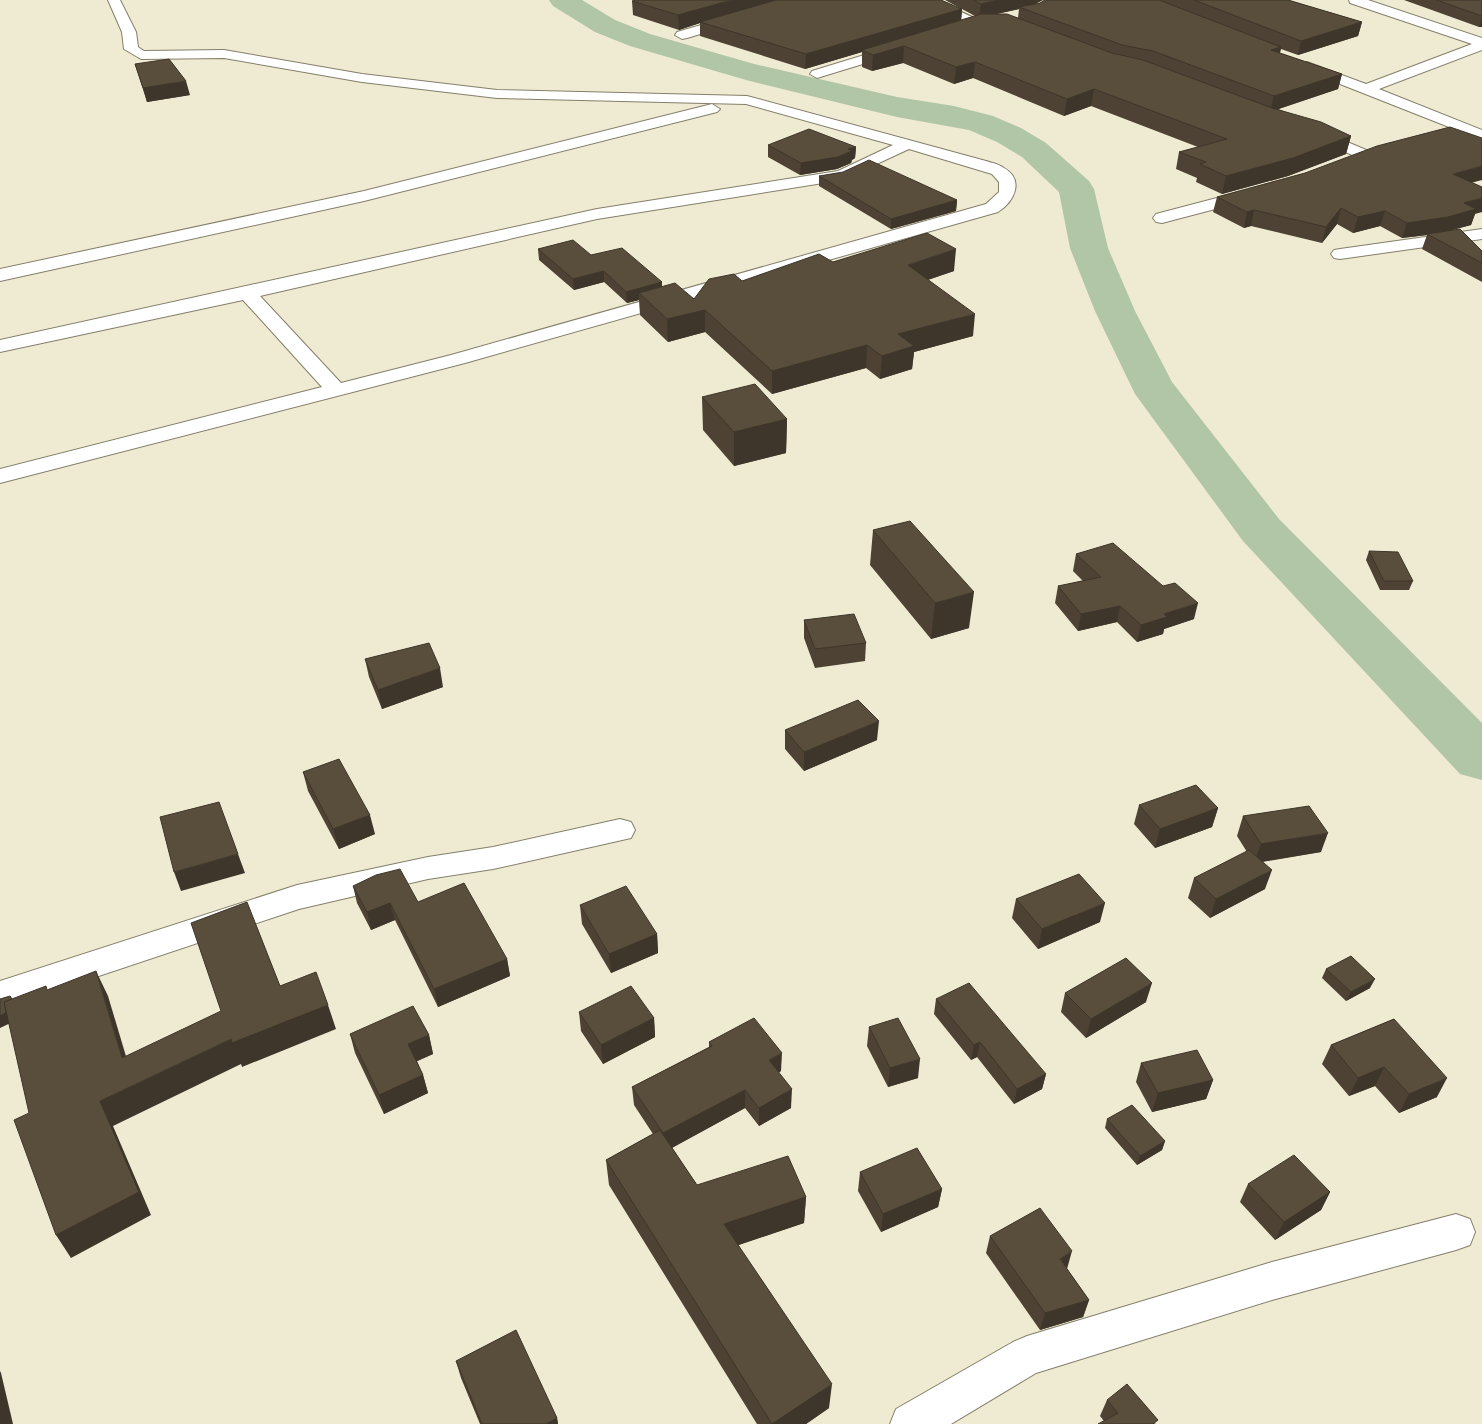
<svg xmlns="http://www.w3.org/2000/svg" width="1482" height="1424" viewBox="0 0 1482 1424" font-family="Overpass,sans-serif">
<rect width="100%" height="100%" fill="#efead2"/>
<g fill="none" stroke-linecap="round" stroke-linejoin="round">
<polygon fill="#b1c5a7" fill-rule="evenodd" points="549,0 582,0 615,20 650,34 754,64 897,97 954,106 993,116 1021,128 1046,143 1089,181 1094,189 1108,248 1135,311 1172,382 1279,519 1482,723 1482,780 1460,774 1243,541 1135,394 1095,311 1070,248 1059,192 1022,157 997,142 969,130 897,117 746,80 630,46 595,32 553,6"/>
<g stroke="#847f6a" stroke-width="2">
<g id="minor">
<path d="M108 0H120L136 32 138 47 144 51 224 50 362 74 497 90 747 96 986 161C992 163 999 164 1004 168 1025 180 1014 202 998 212L465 363 0 483V469L322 387 243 300 0 352V340L597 209 838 171 893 145 746 104 497 98 362 82 224 58 141 59 124 49 122 32ZM909 149 992 174 999 182V192L986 204 451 355 341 383 260 296 597 219 842 180Z"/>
<polygon points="787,0 807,0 806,3 687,38 682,39 675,35 677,32"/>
<path d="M927 0C948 0 959 14 979 19 989 22 1002 15 1010 23 995 40 938 15 927 0Z"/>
<polygon points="1349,0 1368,0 1482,38 1482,50 1379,89 1482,130 1482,140 1302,69 1300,66 1302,63 1307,62 1366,84 1472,44 1350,3"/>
<polygon points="897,45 902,46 904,49 902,52 817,78 810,74 812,71"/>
<polygon points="712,104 720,109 717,112 364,201 0,281 0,269 364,191"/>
<polygon points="1314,128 1371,152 1373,155 1371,158 1359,158 1309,136 1306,133"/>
<polygon points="1251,189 1257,190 1259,194 1257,198 1162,223 1156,222 1153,218 1156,214"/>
<polygon points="1482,229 1482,239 1340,259 1334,258 1331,254 1334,250 1340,249"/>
<polygon points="620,819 631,822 635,830 631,838 493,869 428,879 299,909 0,1009 0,981 297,885 428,857 493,847"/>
<polygon points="1456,1214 1470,1219 1475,1232 1470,1245 1456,1250 1272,1300 1036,1373 951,1424 890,1424 896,1409 1013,1342 1027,1336 1272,1262"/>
</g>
</g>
<use href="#minor" fill="#fff" fill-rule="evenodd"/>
</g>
<g fill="#4d4234" fill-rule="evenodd">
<path d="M945 0H1043L1035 4 1040 3 1045 0H1288L1362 22 1358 36 1298 55 1281 49 1280 53 1342 74 1338 89 1278 109 1351 136 1346 154 1288 176 1222 194 1196 182 1197 178 1176 169 1179 152 1198 147 1091 106 1064 116 973 78 954 84 903 63 872 71 862 67V52L805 69 700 36V23L679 30 633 15 632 1 960 8ZM962 9 975 16 961 20ZM1019 9 1018 18 996 14Z"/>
<polygon points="1404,0 1482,0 1482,27 1479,27"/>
<polygon points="135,64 190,95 147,102"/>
<polygon points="768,145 856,147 855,158 852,160 851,163 837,169 800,175 768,157"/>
<polygon points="819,176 957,200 956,211 891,229 819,186"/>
<polygon points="1472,183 1475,214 1471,225 1450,230 1482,251 1482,282 1422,249 1427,235 1402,238 1380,226 1353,233 1337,224 1322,243 1251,226 1244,228 1213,212 1217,197"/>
<polygon points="538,249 591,255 662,282 662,287 694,299 742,281 833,262 954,271 928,280 973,336 914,352 912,369 880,379 866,368 772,394 705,332 668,342 640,315 639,300 627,303 604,282 574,290 539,260"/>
<polygon points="702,397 787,419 786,453 734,466 703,430"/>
<polygon points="873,530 969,628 931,639 870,565"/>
<polygon points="1369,551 1413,581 1409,590 1380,590 1366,560"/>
<polygon points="1076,554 1194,619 1164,629 1163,634 1137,642 1117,622 1078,631 1055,603 1058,586 1083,581 1073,571"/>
<polygon points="804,620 866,643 865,661 815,668 804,638"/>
<polygon points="365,659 443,687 382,709 369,677"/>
<polygon points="785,730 877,740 804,771 785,749"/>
<polygon points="303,772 375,834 339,849 308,791"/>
<polygon points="1139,805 1218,808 1212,827 1155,848 1134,824"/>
<polygon points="1243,816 1321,852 1262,862 1265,889 1210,918 1188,898 1194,878 1247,852 1237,836"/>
<polygon points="353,886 418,902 507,959 510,976 438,1007 395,920 371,930 357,903"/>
<polygon points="1016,899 1100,922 1038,949 1012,918"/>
<polygon points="580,905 657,934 658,953 611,973 582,924"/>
<polygon points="1326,969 1370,988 1346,1001 1322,978"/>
<polygon points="1065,993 1146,1002 1086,1038 1061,1012"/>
<polygon points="936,999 1046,1074 1042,1089 1014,1104 977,1057 971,1060 934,1014"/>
<polygon points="579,1012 654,1018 655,1037 603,1064 581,1031"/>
<polygon points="1394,1019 1437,1097 1399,1113 1375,1086 1349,1096 1322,1064 1331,1045"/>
<polygon points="869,1027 918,1078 888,1087 867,1046"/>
<polygon points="350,1034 429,1035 433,1054 417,1061 423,1075 428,1093 384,1114 355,1053"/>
<polygon points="709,1042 781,1071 779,1072 791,1108 759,1126 745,1108 672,1148 697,1185 806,1197 804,1223 738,1245 829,1408 806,1424 757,1424 609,1185 606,1160 653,1134 634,1105 632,1087 709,1047"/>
<polygon points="1141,1063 1213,1080 1206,1099 1152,1112 1136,1082"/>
<polygon points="1107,1119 1165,1141 1162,1150 1137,1165 1105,1128"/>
<polygon points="860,1172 942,1189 938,1207 881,1232 858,1191"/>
<polygon points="1248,1184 1330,1192 1321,1210 1275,1240 1240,1202"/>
<polygon points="990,1236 1067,1269 1089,1300 1083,1317 1040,1330 986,1253"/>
<polygon points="456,1361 557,1418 558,1424 480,1424 461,1378"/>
<polygon points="1107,1400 1156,1424 1104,1421 1100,1416"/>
</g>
<g fill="#3e362a">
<polygon points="732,0 780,0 700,22 700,23 679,30 678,15"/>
<polygon points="999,0 1043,0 1027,7 1019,7 1019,9 979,18 981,4"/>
<polygon points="962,9 961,23 862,50 862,52 805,69 806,54"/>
<polygon points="1482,17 1482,27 1479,27"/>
<polygon points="1362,22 1358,36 1298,55 1301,41"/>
<polygon points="904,46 903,63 872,71 873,55"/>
<polygon points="1281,47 1278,62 1271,50"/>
<polygon points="975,62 973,78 954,84 956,67"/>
<polygon points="1342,74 1338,89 1270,112 1274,96"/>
<polygon points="186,81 190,95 147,102 143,88"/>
<polygon points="1094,89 1091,106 1064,116 1067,99"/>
<polygon points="1351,136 1346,154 1288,176 1222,194 1226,176"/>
<polygon points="856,147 855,158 852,160 851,163 837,169 800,175 801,163"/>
<polygon points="1482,166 1482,180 1448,189 1453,174"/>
<polygon points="1482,198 1482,212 1475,214 1471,225 1442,233 1427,234 1427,235 1402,238 1407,223 1464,203"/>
<polygon points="957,200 956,211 891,229 891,219"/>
<polygon points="1341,208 1337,224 1322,243 1326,227"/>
<polygon points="1254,210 1251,226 1244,228 1247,212"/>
<polygon points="1385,211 1380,226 1353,233 1358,217"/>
<polygon points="956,249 954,271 906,287 908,265"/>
<polygon points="604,271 604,282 574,290 573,279"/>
<polygon points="662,282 662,293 639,293 639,300 627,303 626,292"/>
<polygon points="705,310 705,332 668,342 667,319"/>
<polygon points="975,314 973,336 914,352 912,369 880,379 882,356 898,334"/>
<polygon points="867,345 866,368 772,394 772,371"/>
<polygon points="787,419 786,453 734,466 734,432"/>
<polygon points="974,592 969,628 931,639 935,603"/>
<polygon points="1198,603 1194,619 1164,629 1163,634 1137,642 1141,625 1164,614"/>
<polygon points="1120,606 1117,622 1078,631 1081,614"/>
<polygon points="440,668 443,687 382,709 378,690"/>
<polygon points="879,721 877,740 804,771 804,752"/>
<polygon points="1218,808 1212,827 1155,848 1160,829"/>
<polygon points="370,815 375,834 339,849 333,829"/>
<polygon points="1328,833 1321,852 1254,863 1261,844"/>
<polygon points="238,854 245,873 181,891 174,872"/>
<polygon points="1272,870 1265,889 1210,918 1216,899"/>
<polygon points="390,903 395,920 371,930 367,912"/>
<polygon points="1105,903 1100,922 1038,949 1042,929"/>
<polygon points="657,934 658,953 611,973 609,954"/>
<polygon points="507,959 510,976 438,1007 434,989"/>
<polygon points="96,971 108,996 134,1083 122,1058"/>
<polygon points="1375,979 1370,988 1346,1001 1351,992"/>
<polygon points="1152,983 1146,1002 1086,1038 1091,1019"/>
<polygon points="10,996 21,1018 0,1028 0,1016"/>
<polygon points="328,1005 336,1029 242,1067 241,1064 113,1126 151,1215 71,1258 56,1235 100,1101 231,1039"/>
<polygon points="654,1018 655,1037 603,1064 601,1045"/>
<polygon points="429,1035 433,1054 413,1063 408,1044"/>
<polygon points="980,1042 977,1057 971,1060 974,1045"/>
<polygon points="782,1053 781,1071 769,1078 769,1060"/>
<polygon points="920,1059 918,1078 888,1087 890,1068"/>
<polygon points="1384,1067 1375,1086 1349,1096 1358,1078"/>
<polygon points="1046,1074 1042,1089 1014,1104 1017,1089"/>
<polygon points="423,1075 428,1093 384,1114 379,1095"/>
<polygon points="1447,1078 1437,1097 1399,1113 1409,1094"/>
<polygon points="1213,1080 1206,1099 1152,1112 1158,1093"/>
<polygon points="792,1089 791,1108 759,1126 759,1108"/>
<polygon points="745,1090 745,1108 664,1152 663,1133"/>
<polygon points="1165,1141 1162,1150 1137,1165 1140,1156"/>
<polygon points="942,1189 938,1207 881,1232 883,1214"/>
<polygon points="1330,1192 1321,1210 1275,1240 1284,1222"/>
<polygon points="806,1197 804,1223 724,1250 724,1224"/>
<polygon points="1072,1251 1067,1269 1060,1259"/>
<polygon points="1089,1300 1083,1317 1040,1330 1045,1313"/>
<polygon points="0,1371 1,1373 13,1424 0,1424"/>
<polygon points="832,1384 829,1408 806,1424 772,1424"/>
<polygon points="557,1418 558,1424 546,1424"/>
</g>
<g fill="#594d3c" stroke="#3e362a">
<polygon points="637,0 732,0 678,15 632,1"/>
<polygon points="776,0 941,0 962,9 806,54 700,22"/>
<polygon points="973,0 999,0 981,4"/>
<polygon points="1045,0 1159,0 1281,47 1271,50 1342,74 1274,96 1153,51 1122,45 1019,7 1040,3"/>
<polygon points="1194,0 1288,0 1362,22 1301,41"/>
<polygon points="1436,0 1482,0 1482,16"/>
<polygon points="981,14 1007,14 1112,53 1143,60 1272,108 1321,122 1351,136 1293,158 1226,176 1200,164 1206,162 1179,152 1227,139 1094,89 1067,99 975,62 956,67 904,46 873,55 862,50"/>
<polygon points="169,59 186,81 143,88 135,64"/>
<polygon points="1450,127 1482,138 1482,166 1453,174 1482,187 1482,198 1464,203 1476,209 1448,217 1407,223 1385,211 1358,217 1341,208 1326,227 1254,210 1247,212 1217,197 1305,173 1377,146"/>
<polygon points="809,129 856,147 848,149 852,151 838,157 801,163 768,145"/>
<polygon points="869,160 957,200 891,219 819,176 843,172"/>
<polygon points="1460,229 1482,251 1482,263 1427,234"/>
<polygon points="927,233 956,249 908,265 975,314 898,334 914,346 882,356 867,345 772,371 705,310 667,319 639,293 675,283 694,299 709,279 734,274 742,281 819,254 833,262"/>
<polygon points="573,240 591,255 622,248 662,282 626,292 604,271 573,279 538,249"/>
<polygon points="755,384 787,419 734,432 702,397"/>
<polygon points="910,521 974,592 935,603 873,530"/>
<polygon points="1113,543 1163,586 1175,583 1198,603 1164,614 1167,617 1141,625 1120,606 1081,614 1058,586 1101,577 1076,554"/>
<polygon points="1369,551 1398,552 1413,581 1384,581"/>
<polygon points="854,614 866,643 815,649 804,620"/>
<polygon points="429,643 440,668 378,690 365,659"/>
<polygon points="858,700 879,721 804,752 785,730"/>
<polygon points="339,759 370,815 333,829 303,772"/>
<polygon points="1196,785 1218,808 1160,829 1139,805"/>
<polygon points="219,802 238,854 174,872 160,817"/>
<polygon points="1309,806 1328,833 1261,844 1243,816"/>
<polygon points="1249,850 1272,870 1216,899 1194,878"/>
<polygon points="400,869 418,902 464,883 507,959 434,989 390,903 367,912 353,886 376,875"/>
<polygon points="1079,874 1105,903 1042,929 1016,899"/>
<polygon points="626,886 657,934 609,954 580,905"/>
<polygon points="247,902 280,986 316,972 328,1005 232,1043 231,1039 100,1101 139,1192 56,1235 14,1120 29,1113 4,1002 46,986 47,990 96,971 122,1058 221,1011 191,923"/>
<polygon points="1351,956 1375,979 1351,992 1326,969"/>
<polygon points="1126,958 1152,983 1091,1019 1065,993"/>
<polygon points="969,983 1046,1074 1017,1089 980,1042 974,1045 936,999"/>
<polygon points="631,986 654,1018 601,1045 579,1012"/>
<polygon points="10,996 12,999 4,1002 6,1013 0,1016 0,999"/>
<polygon points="413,1006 429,1035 408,1044 423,1075 379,1095 350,1034"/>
<polygon points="754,1018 782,1053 769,1060 792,1089 759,1108 745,1090 663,1133 632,1087 712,1046 709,1042"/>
<polygon points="898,1018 920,1059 890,1068 869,1027"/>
<polygon points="1394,1019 1447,1078 1409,1094 1384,1067 1358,1078 1331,1045"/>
<polygon points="1197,1050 1213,1080 1158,1093 1141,1063"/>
<polygon points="1132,1105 1165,1141 1140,1156 1107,1119"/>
<polygon points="660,1130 697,1185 788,1156 806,1197 724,1224 832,1384 772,1424 606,1160"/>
<polygon points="917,1148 942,1189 883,1214 860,1172"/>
<polygon points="1294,1155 1330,1192 1284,1222 1248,1184"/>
<polygon points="1040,1208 1072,1251 1060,1259 1089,1300 1045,1313 990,1236"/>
<polygon points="516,1330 557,1418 546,1424 482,1424 456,1361"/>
<polygon points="1127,1384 1158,1420 1153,1424 1098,1424 1118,1413 1107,1400"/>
</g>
</svg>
